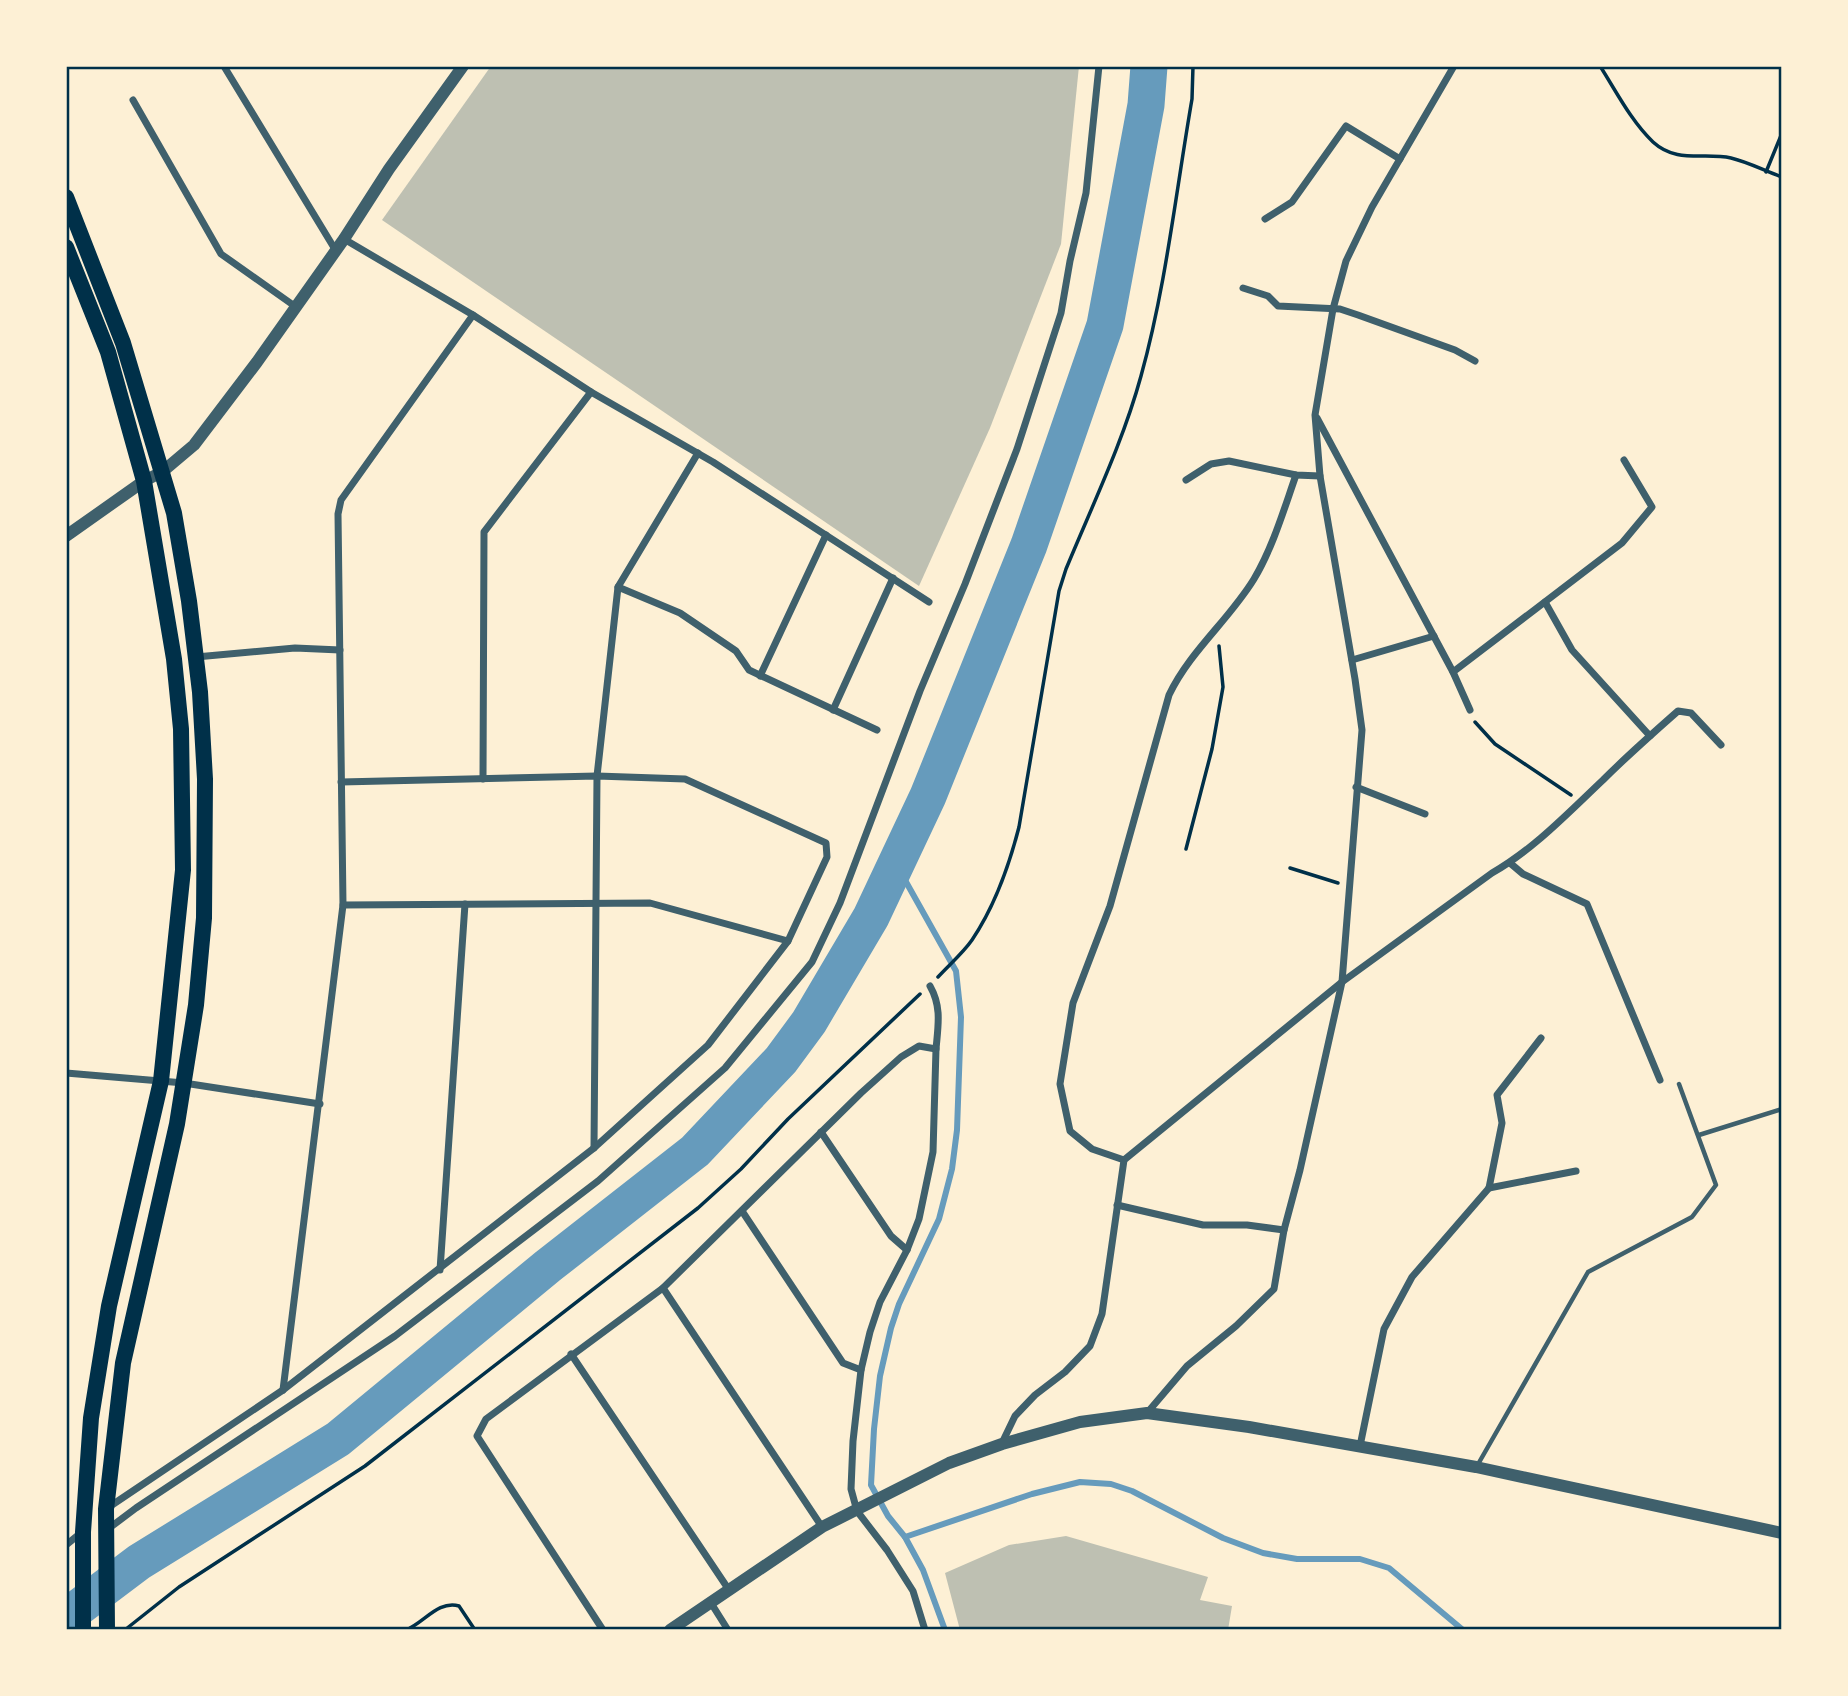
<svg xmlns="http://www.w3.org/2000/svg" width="1848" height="1696" viewBox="0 0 1848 1696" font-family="Cabin,sans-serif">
<rect width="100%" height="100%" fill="#fdf0d5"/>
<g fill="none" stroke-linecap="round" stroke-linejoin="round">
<g stroke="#669bbc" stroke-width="6">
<polyline points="896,864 956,971 961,1017 957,1130 952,1169 939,1219 899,1304 891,1328 880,1376 874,1429 871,1485 888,1516 905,1537 923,1570 945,1630"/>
<polyline points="905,1537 1032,1494 1080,1482 1111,1484 1132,1491 1223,1538 1263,1553 1297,1559 1360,1559 1389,1568 1463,1630"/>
</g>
<polyline stroke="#669bbc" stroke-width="37" points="66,1617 139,1562 338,1439 548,1266 695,1151 781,1060 809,1022 871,917 928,796 1029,545 1105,325 1146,105 1149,66"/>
</g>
<g fill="#bec0b2">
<polygon points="491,66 1079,66 1061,244 990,428 919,586 382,220"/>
<polygon points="1066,1536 1208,1577 1200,1600 1232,1606 1228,1630 960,1630 945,1573 1009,1545"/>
</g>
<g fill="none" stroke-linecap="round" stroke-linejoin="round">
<g stroke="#003049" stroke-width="3.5">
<path d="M1600 66C1616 91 1631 121 1653 142 1677 164 1704 152 1731 158 1748 162 1765 171 1782 177"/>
<polyline points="1766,172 1782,133"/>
<polyline points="1475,722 1495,744 1571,795"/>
<polyline points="1186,849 1212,749 1223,687 1219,646"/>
<polyline points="1290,868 1338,883"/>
<path d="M938 977C949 965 963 953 972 940 995 906 1009 866 1019 827L1059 591 1066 569C1092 506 1123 442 1141 376 1166 286 1176 191 1192 99L1193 66"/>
<polyline points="126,1629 179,1587 365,1466 698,1208 741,1169 788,1119 920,994"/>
<path d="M406 1630C424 1623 438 1600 459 1606L475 1630"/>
</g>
<g stroke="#3f606c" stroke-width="4.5">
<polyline points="1699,1135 1782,1109"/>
<polyline points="1477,1466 1588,1272 1692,1217 1716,1185 1679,1084"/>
</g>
<g stroke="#3f606c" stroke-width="7">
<polyline points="225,68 336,251"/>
<polyline points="133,100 221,254 296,307"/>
<polyline points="1265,219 1292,202 1346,126 1400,159"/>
<polyline points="344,239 473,315 591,392 713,462 929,602"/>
<polyline points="1243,288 1268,296 1278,306 1340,309 1358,315 1455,350 1475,361"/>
<polyline points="1317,418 1453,672 1470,710"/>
<polyline points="1186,480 1211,464 1229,461 1296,475 1320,476"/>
<polyline points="618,587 680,613 736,651 749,670 877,730"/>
<polyline points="1545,602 1572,650 1650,736"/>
<polyline points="196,657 295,648 340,650"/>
<polyline points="1352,660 1434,636"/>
<polyline points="1453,672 1622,543 1652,507 1624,460"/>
<polyline points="760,676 826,535"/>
<polyline points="833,710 893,578"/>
<polyline points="483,779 484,532 591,392"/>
<polyline points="1356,787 1425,814"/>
<polyline points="1510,863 1523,874 1587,904 1660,1080"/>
<polyline points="343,905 650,903 788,941"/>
<path d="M930 986C942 1007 938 1026 936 1049"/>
<polyline points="66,1073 184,1083 320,1104"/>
<polyline points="821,1132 891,1236 907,1250"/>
<polyline points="594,1148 597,776 618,587 698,453"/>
<path d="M1124 1160 1092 1149 1070 1131 1060 1084 1073 1003 1110 906 1169 695C1190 651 1229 620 1254 579 1273 547 1284 509 1296 475"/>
<polyline points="1489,1188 1576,1171"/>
<polyline points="1117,1205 1203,1225 1247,1225 1284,1230"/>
<polyline points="742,1211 843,1363 861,1370"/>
<polyline points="440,1270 465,904"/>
<polyline points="663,1288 822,1527"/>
<polyline points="571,1354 729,1590"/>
<polyline points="283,1390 343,905 338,514 341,500 473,315"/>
<polyline points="1147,1413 1187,1366 1236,1326 1274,1289 1284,1230 1300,1170 1342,982 1362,730 1355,679 1320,476 1315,415 1333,309 1346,261 1372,207 1454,66"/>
<path d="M1002 1443 1015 1416 1035 1395 1065 1372 1090 1346 1102 1314 1124 1160 1342 982 1492 873C1534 849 1568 813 1603 780 1627 756 1653 733 1678 711L1691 713 1721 745"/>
<polyline points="1360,1446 1384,1329 1412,1277 1489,1188 1502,1123 1497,1095 1541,1038"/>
<polyline points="109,1507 283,1390 594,1148 708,1045 788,941 827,857 826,843 685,779 597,776 341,782"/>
<polyline points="108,1529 136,1508 395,1336 598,1181 725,1068 812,962 840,903 920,691 965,584 1017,449 1061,313 1070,261 1086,193 1099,66"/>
<polyline points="66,1545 82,1532"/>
<polyline points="711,1603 728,1630"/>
<polyline points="603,1630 477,1436 486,1419 663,1288 861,1093 901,1057 919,1046 936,1049 933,1152 919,1219 907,1250 880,1302 870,1332 861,1370 853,1441 851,1489 857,1511 887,1550 913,1591 925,1630"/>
</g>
<g stroke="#3f606c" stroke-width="12">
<polyline points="66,536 144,481 162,472 194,445 257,362 344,239 389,169 463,66"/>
<polyline points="670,1630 822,1527 949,1463 1002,1444 1080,1422 1147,1413 1249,1427 1476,1467 1782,1533"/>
</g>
<g stroke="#003049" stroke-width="16">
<polyline points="66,197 123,343 174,513 189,601 200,692 205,779 204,918 196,1005 177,1124 123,1363 106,1509 107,1630"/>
<polyline points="66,247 108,352 144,481 174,659 181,729 183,870 161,1081 109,1306 91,1418 83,1532 83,1630"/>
</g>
</g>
<rect width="1848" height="1696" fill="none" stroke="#fdf0d5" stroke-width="136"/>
<rect x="68" y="68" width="1712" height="1560" fill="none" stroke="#003049" stroke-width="2.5"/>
</svg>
